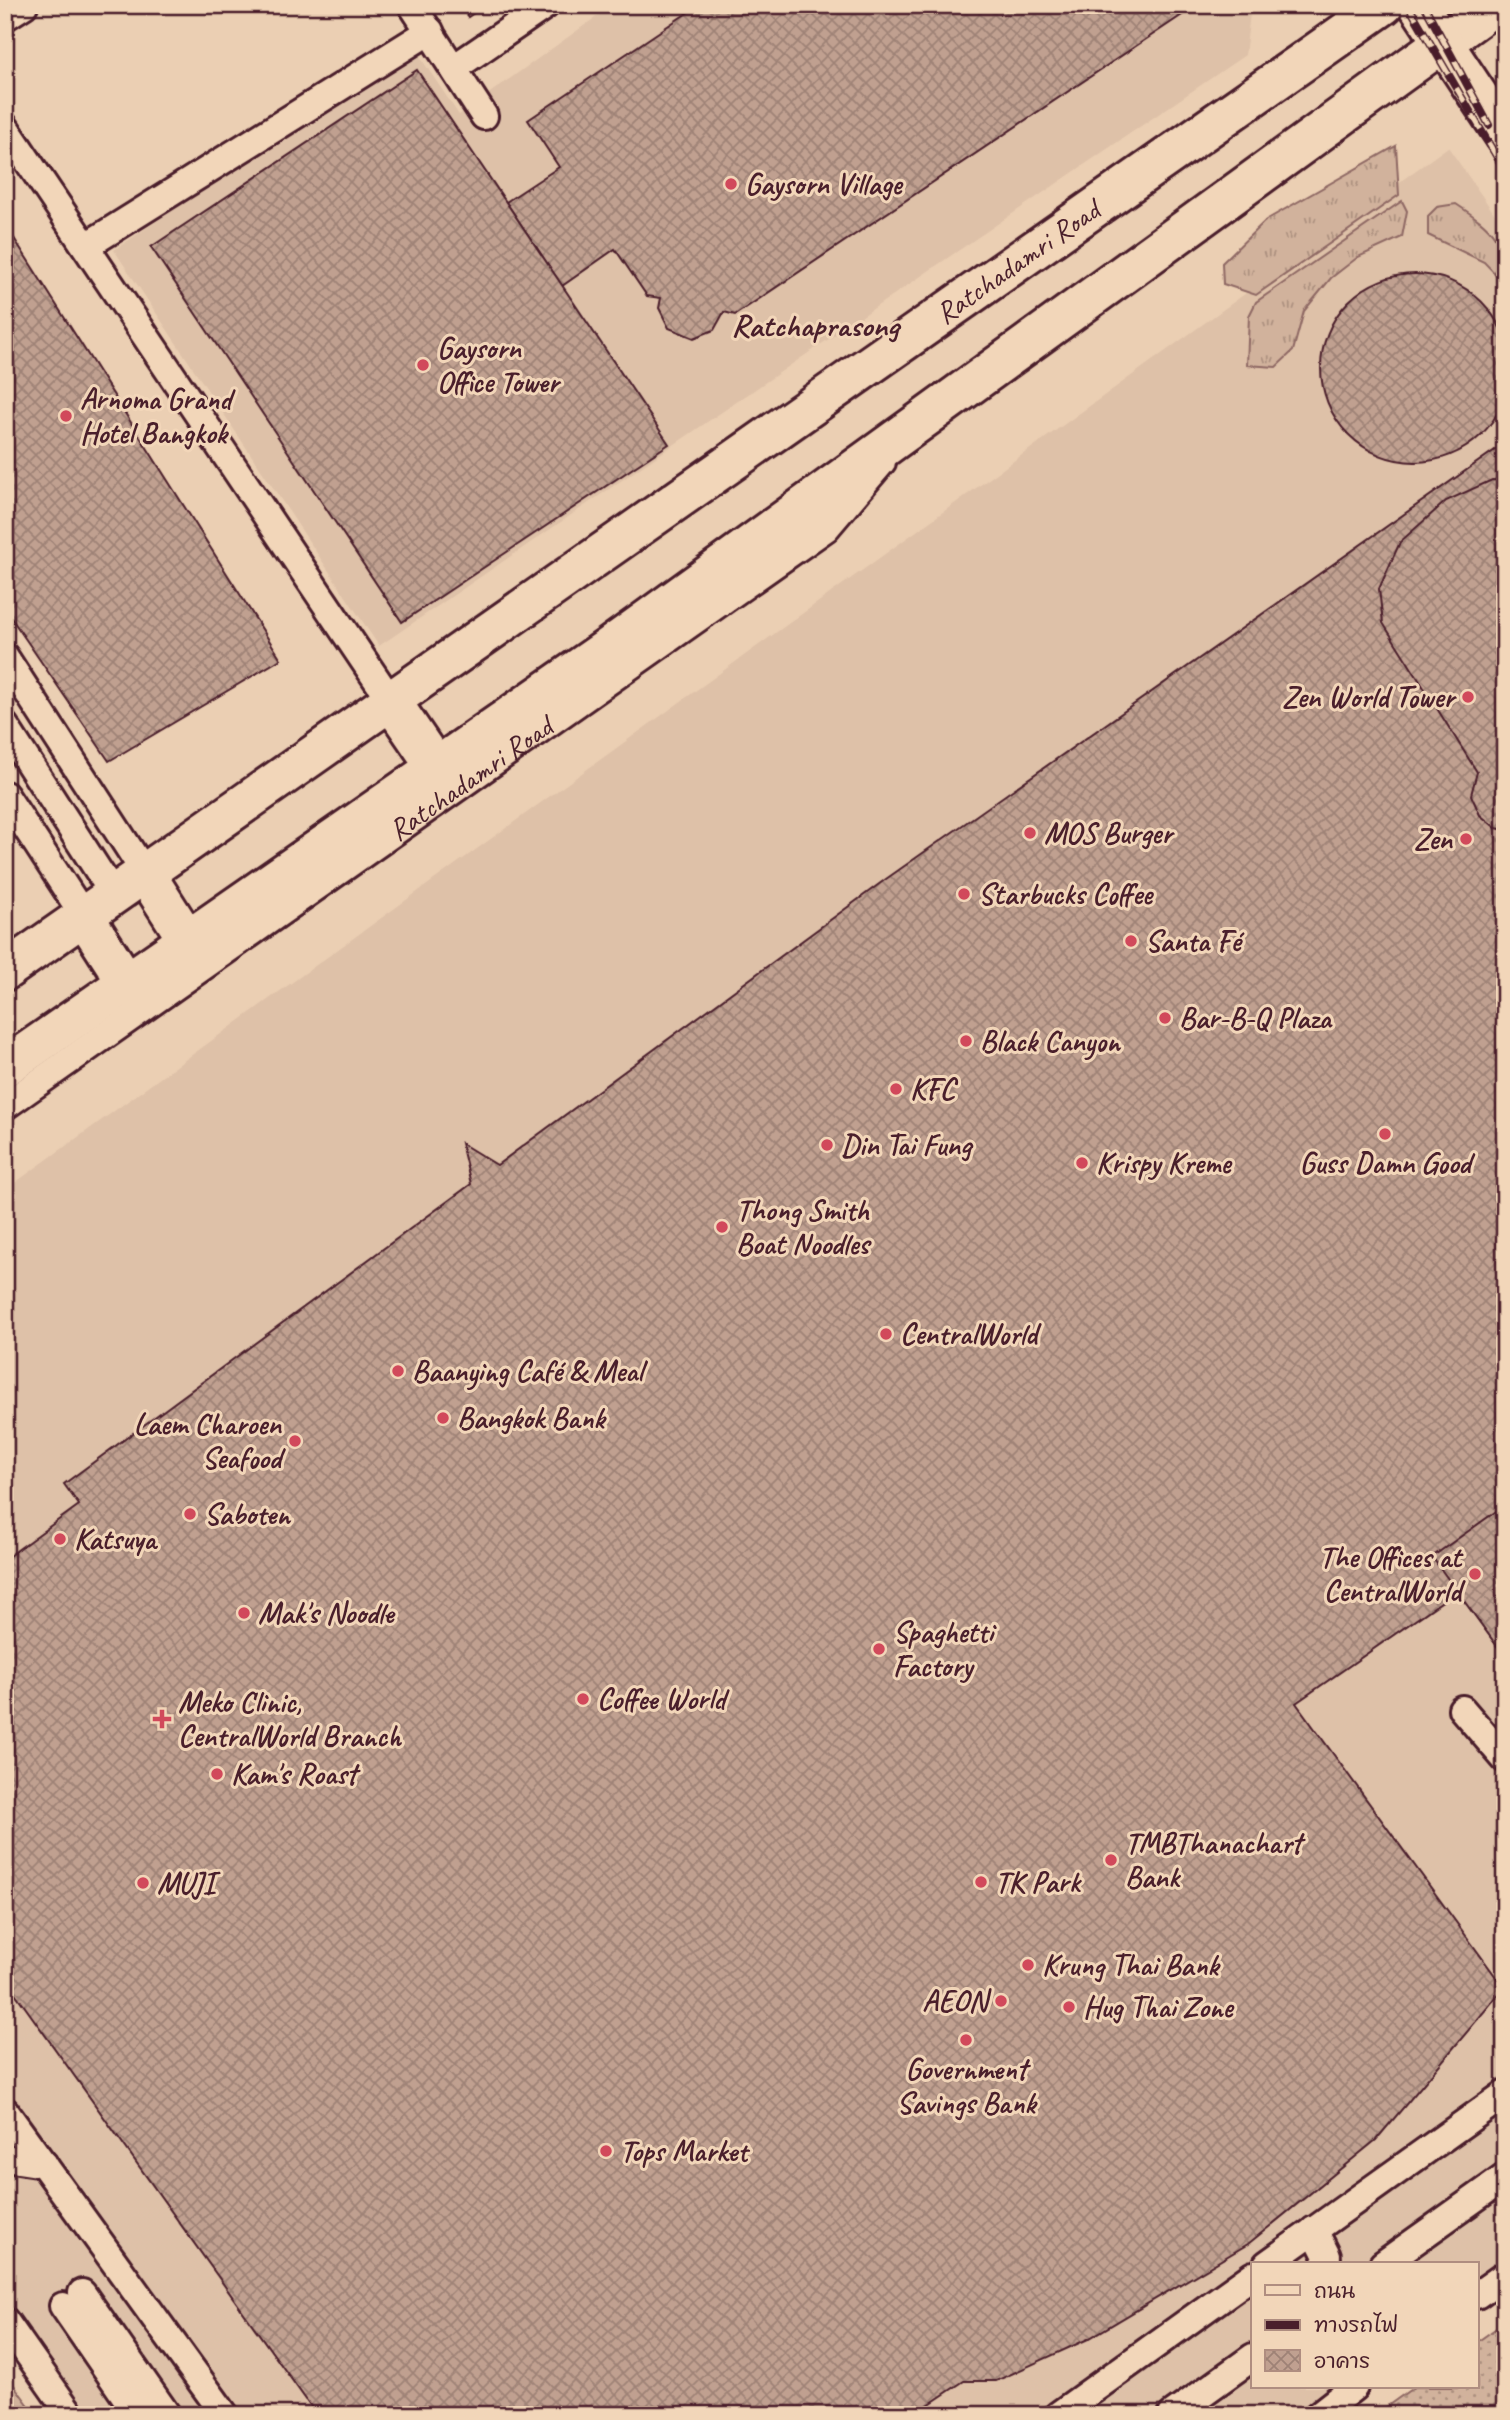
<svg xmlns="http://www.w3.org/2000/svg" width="1510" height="2420" viewBox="0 0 1510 2420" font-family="Caveat,'Playpen Sans Thai',sans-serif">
<defs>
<pattern id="grass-tufts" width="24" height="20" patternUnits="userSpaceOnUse" patternTransform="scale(1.75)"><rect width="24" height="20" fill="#d1b29c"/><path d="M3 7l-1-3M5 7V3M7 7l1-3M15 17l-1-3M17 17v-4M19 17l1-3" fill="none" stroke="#ac907f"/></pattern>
<pattern id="garden-dots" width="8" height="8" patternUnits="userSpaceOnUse" patternTransform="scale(1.75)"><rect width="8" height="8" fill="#d1b29c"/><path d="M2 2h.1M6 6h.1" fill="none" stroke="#ac907f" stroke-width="1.8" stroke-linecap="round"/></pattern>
<pattern id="building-cross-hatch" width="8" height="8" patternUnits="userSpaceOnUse" patternTransform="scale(1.75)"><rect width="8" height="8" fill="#c0a090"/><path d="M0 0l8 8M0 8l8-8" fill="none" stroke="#9e8276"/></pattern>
</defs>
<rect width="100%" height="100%" fill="#ebcfb3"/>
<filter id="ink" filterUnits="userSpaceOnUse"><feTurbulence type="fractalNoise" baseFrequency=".0143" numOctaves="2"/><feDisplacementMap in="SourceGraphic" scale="14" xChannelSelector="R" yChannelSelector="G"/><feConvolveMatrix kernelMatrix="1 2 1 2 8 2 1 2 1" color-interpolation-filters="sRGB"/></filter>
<g filter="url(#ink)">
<g fill="#dec1a8">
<polygon points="613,5 1251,5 1245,55 379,646 114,250 414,48 459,115"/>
<polygon points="1448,147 1505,229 1505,2288 1477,2309 1477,2264 1253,2264 1253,2387 1371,2387 1333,2415 55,2415 5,2346 5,1190"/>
</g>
<g fill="url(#grass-tufts)" stroke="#8e6864" stroke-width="2">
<polygon points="1396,146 1399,195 1256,295 1223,284 1222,263 1266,220"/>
<polygon points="1402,201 1407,211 1402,237 1358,257 1331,278 1304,311 1293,351 1276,367 1247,365 1249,316 1256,302"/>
<path d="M1456 204C1494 229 1505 240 1505 284L1484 262 1428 235V216L1437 207Z"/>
</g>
<polygon fill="#d1b29c" stroke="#8e6864" stroke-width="2" points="5,2373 36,2415 5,2415"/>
<polygon fill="url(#garden-dots)" stroke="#8e6864" stroke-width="2" points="1505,2322 1505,2415 1375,2415 1414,2387 1477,2387 1477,2342"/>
<g fill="url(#building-cross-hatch)" stroke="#4a1f2b" stroke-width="2">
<polygon points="460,5 485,5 468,17"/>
<polygon points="699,5 1197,5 735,315 724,312 714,330 694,338 669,328 659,308 661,298 647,296 615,249 562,286 506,202 559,167 528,120"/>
<polygon points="417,70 669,444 402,622 151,247"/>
<polygon points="5,224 281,659 109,761 5,609"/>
<circle cx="1415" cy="368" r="94"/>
<polygon points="1505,443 1505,1657 1457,1591 1296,1703 1504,1988 1376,2140 1248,2244 1088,2339 996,2381 964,2381 913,2415 317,2415 5,1979 5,1559 79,1505 64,1484 471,1184 461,1143 497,1165 886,879"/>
<polygon points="1492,480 1505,481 1505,830 1496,828 1480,815 1471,795 1477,772 1383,623 1379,589 1400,542 1446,501"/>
<polygon points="1505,1505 1505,1657 1432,1557"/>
</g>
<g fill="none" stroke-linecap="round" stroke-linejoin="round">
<g stroke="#4a1f2b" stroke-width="32">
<g id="lane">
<polyline points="412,5 484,116"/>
<polyline points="5,17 24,5"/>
<polyline points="454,68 546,5"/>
<polyline points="5,127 391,701"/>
<polyline points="86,246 430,31"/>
<polyline points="5,657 145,873"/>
<polyline points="5,726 114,895"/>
<polyline points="5,795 84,916"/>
<path id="s1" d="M5 1106 826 528 882 462"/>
<polyline points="1462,1709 1505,1759"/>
<polyline points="5,2111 225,2415"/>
<polyline points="5,2158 44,2164"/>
<polyline points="1314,2230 1327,2256 1326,2264"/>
<polyline points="1267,2264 1505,2094"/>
<polyline points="1383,2264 1505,2177"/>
<polyline points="82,2293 167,2415"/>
<polyline points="1477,2295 1505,2275"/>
<polyline points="63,2306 138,2415"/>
<polyline points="5,2321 71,2415"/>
<polyline points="1058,2415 1253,2275"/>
<polyline points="1172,2415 1253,2357"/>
<polyline points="1318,2415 1354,2387"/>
</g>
</g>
<g stroke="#4a1f2b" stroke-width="44">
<g id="secondary">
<polyline points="391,701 436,767"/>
<polyline points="145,873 187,939"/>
<polyline points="84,916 127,983"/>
<path id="s2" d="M5 971 1384 5"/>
<polyline points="5,1067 609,647 1495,5"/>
</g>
</g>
<g stroke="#4a1f2b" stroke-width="44">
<polyline id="primary" points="1418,5 1505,136"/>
</g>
<use href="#lane" stroke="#f2d6b9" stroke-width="26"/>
<use href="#secondary" stroke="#f2d6b9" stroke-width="38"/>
<use href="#primary" stroke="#f2d6b9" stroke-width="38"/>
<g stroke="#4a1f2b" stroke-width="8">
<g id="rail">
<polyline points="1408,5 1505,171"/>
<polyline points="1424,5 1489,125"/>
</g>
</g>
<use href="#rail" stroke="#f2d6b9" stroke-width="5" stroke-dasharray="16" stroke-linecap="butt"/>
</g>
</g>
<g fill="#d1495b" stroke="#f2d6b9" stroke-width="2.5">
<circle cx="731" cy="184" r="7"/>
<circle cx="423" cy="365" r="7"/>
<circle cx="66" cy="416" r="7"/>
<circle cx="1468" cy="697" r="7"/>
<circle cx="1030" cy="833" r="7"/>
<circle cx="1466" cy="839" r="7"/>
<circle cx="964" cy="894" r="7"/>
<circle cx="1131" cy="941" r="7"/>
<circle cx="1165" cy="1018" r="7"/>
<circle cx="966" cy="1041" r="7"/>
<circle cx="896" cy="1089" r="7"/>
<circle cx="1385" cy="1134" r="7"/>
<circle cx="827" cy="1145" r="7"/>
<circle cx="1082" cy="1163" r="7"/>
<circle cx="722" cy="1227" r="7"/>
<circle cx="886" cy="1334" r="7"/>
<circle cx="398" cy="1371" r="7"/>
<circle cx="443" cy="1418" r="7"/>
<circle cx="295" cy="1441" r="7"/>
<circle cx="190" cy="1514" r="7"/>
<circle cx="60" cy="1539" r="7"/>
<circle cx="1475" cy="1574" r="7"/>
<circle cx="244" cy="1613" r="7"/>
<circle cx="879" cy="1649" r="7"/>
<circle cx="583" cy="1699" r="7"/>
<path d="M158.5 1708.5h7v7h7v7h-7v7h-7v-7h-7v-7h7z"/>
<circle cx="217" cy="1774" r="7"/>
<circle cx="1111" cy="1860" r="7"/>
<circle cx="981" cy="1882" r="7"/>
<circle cx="143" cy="1883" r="7"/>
<circle cx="1028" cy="1965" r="7"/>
<circle cx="1001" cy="2001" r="7"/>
<circle cx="1069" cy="2007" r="7"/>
<circle cx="966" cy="2040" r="7"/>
<circle cx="606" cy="2151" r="7"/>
</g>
<g text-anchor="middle" stroke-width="6" stroke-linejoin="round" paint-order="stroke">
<g font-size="30" font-weight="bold" fill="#4a1f2b" stroke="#f2d6b9" text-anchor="start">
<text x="745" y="194">Gaysorn Village</text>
<text x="437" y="358">Gaysorn<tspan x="437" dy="34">Office Tower</tspan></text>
<text x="80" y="409">Arnoma Grand<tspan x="80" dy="34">Hotel Bangkok</tspan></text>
<text x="1454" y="707" text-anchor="end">Zen World Tower</text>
<text x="1044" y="843">MOS Burger</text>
<text x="1452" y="849" text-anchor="end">Zen</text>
<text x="978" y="904">Starbucks Coffee</text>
<text x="1145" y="951">Santa Fé</text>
<text x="1179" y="1028">Bar-B-Q Plaza</text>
<text x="980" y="1051">Black Canyon</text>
<text x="910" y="1099">KFC</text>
<text x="841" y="1155">Din Tai Fung</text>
<text x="1096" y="1173">Krispy Kreme</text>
<text x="1385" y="1173" text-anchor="middle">Guss Damn Good</text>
<text x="736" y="1220">Thong Smith<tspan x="736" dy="34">Boat Noodles</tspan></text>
<text x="900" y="1344">CentralWorld</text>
<text x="412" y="1381">Baanying Café &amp; Meal</text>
<text x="457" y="1428">Bangkok Bank</text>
<text x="281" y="1434" text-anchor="end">Laem Charoen<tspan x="281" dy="34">Seafood</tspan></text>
<text x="204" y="1524">Saboten</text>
<text x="74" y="1549">Katsuya</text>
<text x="1461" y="1567" text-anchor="end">The Offices at<tspan x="1461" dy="34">CentralWorld</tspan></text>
<text x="258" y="1623">Mak's Noodle</text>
<text x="893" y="1642">Spaghetti<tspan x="893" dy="34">Factory</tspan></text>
<text x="597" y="1709">Coffee World</text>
<text x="178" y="1712">Meko Clinic,<tspan x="178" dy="34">CentralWorld Branch</tspan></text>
<text x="231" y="1784">Kam's Roast</text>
<text x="1125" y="1853">TMBThanachart<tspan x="1125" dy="34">Bank</tspan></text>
<text x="995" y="1892">TK Park</text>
<text x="157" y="1893">MUJI</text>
<text x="1042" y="1975">Krung Thai Bank</text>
<text x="987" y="2011" text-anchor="end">AEON</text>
<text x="1083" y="2017">Hug Thai Zone</text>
<text x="966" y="2079" text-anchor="middle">Government<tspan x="966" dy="34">Savings Bank</tspan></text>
<text x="620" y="2161">Tops Market</text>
</g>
<g font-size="30" fill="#4a1f2b" stroke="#f2d6b9">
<text dy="10" stroke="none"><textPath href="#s2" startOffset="1236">Ratchadamri Road</textPath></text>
<text dy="10" stroke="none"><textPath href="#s1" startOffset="569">Ratchadamri Road</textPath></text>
</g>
<g font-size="32" font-weight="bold" fill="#4a1f2b" stroke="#f2d6b9">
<text x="815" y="336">Ratchaprasong</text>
</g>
</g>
<rect width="1510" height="2420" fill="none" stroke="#f2d6b9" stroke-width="28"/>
<rect x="14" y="14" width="1482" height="2392" fill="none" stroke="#4a1f2b" stroke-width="2.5" filter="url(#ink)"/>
<rect x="1251" y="2262" width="228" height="126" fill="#f2d6b9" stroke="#af8d80" stroke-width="2"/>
<rect x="1265" y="2285" width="35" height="10" fill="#f2d6b9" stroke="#af8d80" stroke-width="2"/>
<text x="1314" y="2298" font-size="21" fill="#4a1f2b">ถนน</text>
<rect x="1265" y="2320" width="35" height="10" fill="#4a1f2b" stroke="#af8d80" stroke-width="2"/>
<text x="1314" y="2332" font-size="21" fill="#4a1f2b">ทางรถไฟ</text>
<rect x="1265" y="2350" width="35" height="21" fill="url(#building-cross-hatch)" stroke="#af8d80" stroke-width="2"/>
<text x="1314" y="2368" font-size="21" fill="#4a1f2b">อาคาร</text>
</svg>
